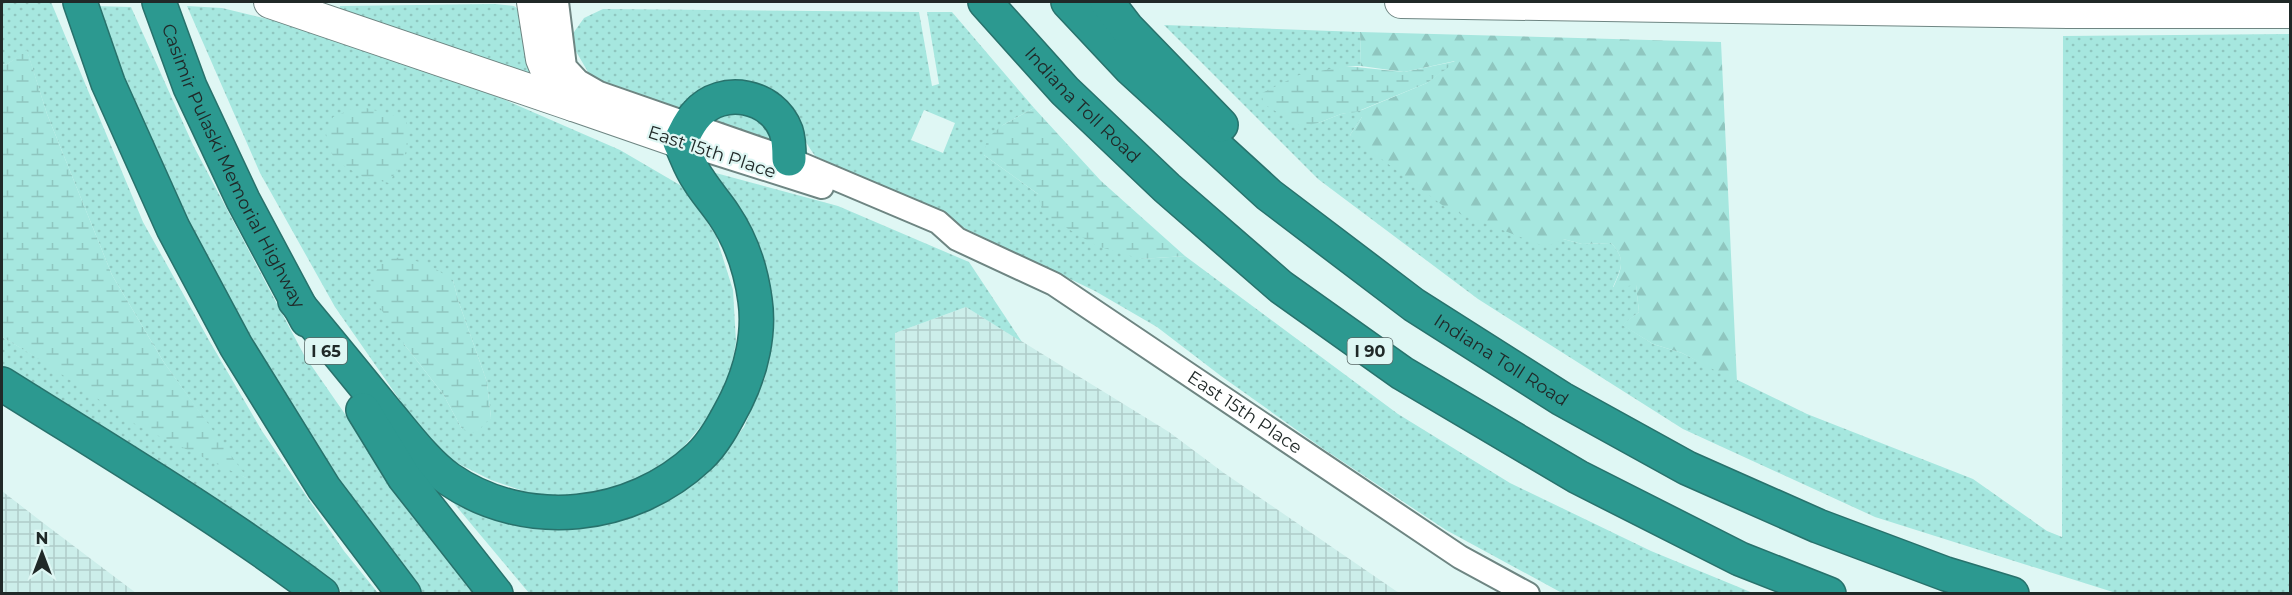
<svg xmlns="http://www.w3.org/2000/svg" width="2292" height="595" viewBox="0 0 2292 595" font-family="Montserrat,sans-serif">
<defs>
<pattern id="industrial-grid" width="8" height="8" patternUnits="userSpaceOnUse" patternTransform="scale(1.5)"><rect width="8" height="8" fill="#cceeea"/><path d="M0 4h8M4 0v8" fill="none" stroke="#afccc9"/></pattern>
<pattern id="green-dots" width="8" height="8" patternUnits="userSpaceOnUse" patternTransform="scale(1.5)"><rect width="8" height="8" fill="#a6e7df"/><path d="M2 2h.1M6 6h.1" fill="none" stroke="#8fc6bf" stroke-width="1.8" stroke-linecap="round"/></pattern>
<pattern id="forest-firs" width="22" height="20" patternUnits="userSpaceOnUse" patternTransform="scale(1.5)"><rect width="22" height="20" fill="#a6e7df"/><path d="M5 1l3.5 6h-7zM16 11l3.5 6h-7z" fill="#8fc6bf"/></pattern>
<pattern id="wetland-marsh" width="20" height="14" patternUnits="userSpaceOnUse" patternTransform="scale(1.5)"><rect width="20" height="14" fill="#a6e7df"/><path d="M1 5h8M5 5V1M11 12h8M15 12V8" fill="none" stroke="#8fc6bf"/></pattern>
</defs>
<rect width="100%" height="100%" fill="#dff7f4"/>
<g fill="url(#industrial-grid)">
<polygon points="966,307 1169,432 1224,473 1399,593 898,593 895,333"/>
<polygon points="2,491 42,522 136,593 2,593"/>
</g>
<g fill="url(#green-dots)" fill-rule="evenodd">
<polygon points="2,2 51,2 143,222 210,342 262,431 344,551 378,593 343,593 280,544 176,474 2,367 2,337 246,478 163,361 112,275 47,114 27,51 6,65 2,64"/>
<polygon points="495,4 514,6 524,14 536,74 531,82 339,14 340,6"/>
<polygon points="93,6 131,7 193,145 304,355 417,518 479,593 416,593 316,450 206,258 142,132"/>
<path d="M187 6 222 8 330 34 503 99 620 150 685 188 716 236 733 290 736 342 728 383 707 419 680 451 647 475 605 492 563 499 532 494 491 480 447 458 415 422 335 307 260 173ZM453 280 458 300 487 382 491 418 462 429 443 394 404 344Z"/>
<path d="M603 9 919 12 932 86 939 84 927 12H952L1034 108 1003 125 984 155 1038 194 1141 259 1185 256 1398 414 1510 483 1651 551 1753 593H1562L1446 530 1322 448 1221 376 1157 327 1095 291 964 228 943 213 815 156C801 136 794 118 777 99L682 112 603 84 588 72 574 48V32L584 18ZM924 110 955 123 943 153 911 140Z"/>
<path d="M1164 25 1360 32 1361 66H1346L1318 123 1341 114 1362 110V117L1350 135 1563 239 1582 244 1611 243C1627 259 1621 269 1613 287L1636 284 1639 312 1623 325 1653 344 1682 353 1807 414 1973 479 2047 531 2062 537 2063 36 2290 34V593H2116L1875 517 1683 429 1478 299 1318 179Z"/>
<polygon points="722,110 761,115 776,145 708,121"/>
<polygon points="712,172 838,206 969,262 1022,342 966,307 895,333 898,593 529,593 446,494 504,520 667,497 713,467 744,427 765,378 771,329 767,274 745,217"/>
</g>
<path fill="url(#forest-firs)" d="M1360 32 1721 42 1737 382 1682 353 1653 344 1622 325 1639 312 1636 285 1613 288C1621 270 1627 259 1611 243L1582 244 1563 239 1546 247 1446 208 1350 135 1362 117V110L1427 83 1455 61 1404 72 1361 66Z"/>
<g fill="url(#wetland-marsh)">
<polygon points="27,50 47,114 112,275 163,361 248,479 138,426 39,359 2,337 2,64 6,65"/>
<polygon points="1457,61 1427,83 1356,112 1341,114 1318,123 1301,126 1263,104 1262,93 1299,75 1346,66 1404,72"/>
<path d="M359 106 406 119C413 147 403 160 389 183L363 177 334 160 326 134 333 117Z"/>
<polygon points="1034,108 1101,181 1185,256 1141,259 1097,246 1043,214 1038,194 984,155 987,138 1003,125"/>
<polygon points="404,257 431,266 453,280 458,300 487,382 491,418 476,433 462,429 443,394 404,344 373,297 371,277 385,259"/>
</g>
<g fill="none" stroke-linecap="round" stroke-linejoin="round">
<g stroke="#6e8582" stroke-width="26">
<g id="street">
<path id="s1" d="M557 2 565 67 578 81 599 93 789 159 938 222 957 239 1054 284 1460 557 1528 594"/>
<polyline points="680,142 822,187"/>
</g>
</g>
<g stroke="#6e8582" stroke-width="34">
<g id="secondary">
<polyline points="270,2 573,105"/>
<polyline points="533,2 542,59 551,81 573,105 680,142"/>
<polyline points="1401,2 2068,12 2290,12"/>
</g>
</g>
<g stroke="#28726c" stroke-width="36">
<g id="highway">
<polyline points="80,2 108,83 173,228 236,346 324,488 404,594"/>
<path id="s2" d="M159 2 190 87 243 200 307 320"/>
<path id="s3" d="M985 2 1065 91 1167 188 1281 287 1402 373 1578 477 1740 559 1829 594"/>
<path id="s4" d="M1068 2 1130 68 1269 195 1414 305 1562 399 1687 468 1818 526 1946 574 2012 594"/>
<polyline points="1107,2 1127,28 1221,125"/>
<path d="M295 301C326 338 357 376 387 413 404 433 427 464 449 479 526 532 632 520 699 457 715 442 726 420 736 401 751 371 760 333 755 300 751 270 741 240 724 215 716 203 706 192 698 179 690 168 686 154 680 142 685 133 689 122 697 114 722 85 773 95 786 131 789 140 789 149 789 159"/>
<path d="M2 384C110 452 220 517 322 594"/>
<polyline points="363,410 404,477 496,594"/>
</g>
</g>
<use href="#street" stroke="#fff" stroke-width="22"/>
<use href="#secondary" stroke="#fff" stroke-width="32"/>
<use href="#highway" stroke="#2c9990" stroke-width="33"/>
</g>
<g text-anchor="middle" stroke-width="4.5" stroke-linejoin="round" paint-order="stroke">
<g fill="#dff7f4" stroke="#596765" stroke-width="1.5">
<rect x="305" y="338" width="42" height="26" rx="4.5"/>
<rect x="1347.5" y="338" width="45" height="26" rx="4.5"/>
</g>
<g font-size="16" font-weight="bold" fill="#202928">
<text x="326" y="357">I 65</text>
<text x="1370" y="357">I 90</text>
</g>
<g font-size="18" fill="#202928" stroke="#dff7f4">
<text dy="6" stroke="none"><textPath href="#s3" startOffset="142">Indiana Toll Road</textPath></text>
<text transform="translate(712 152) rotate(18)" y="6">East 15th Place</text>
<text dy="6" stroke="none"><textPath href="#s2" startOffset="180">Casimir Pulaski Memorial Highway</textPath></text>
<text dy="6" stroke="none"><textPath href="#s4" startOffset="564">Indiana Toll Road</textPath></text>
<text dy="6" stroke="none"><textPath href="#s1" startOffset="834">East 15th Place</textPath></text>
</g>
</g>
<rect width="2292" height="595" fill="none" stroke="#202928" stroke-width="6"/>
<g transform="translate(42 553)" stroke="#dff7f4" stroke-width="4.5" paint-order="stroke">
<path d="M0-4.5L10 22L0 15L-10 22Z" fill="#202928"/>
<text y="-9" font-size="16" font-weight="bold" text-anchor="middle" fill="#202928">N</text>
</g>
</svg>
